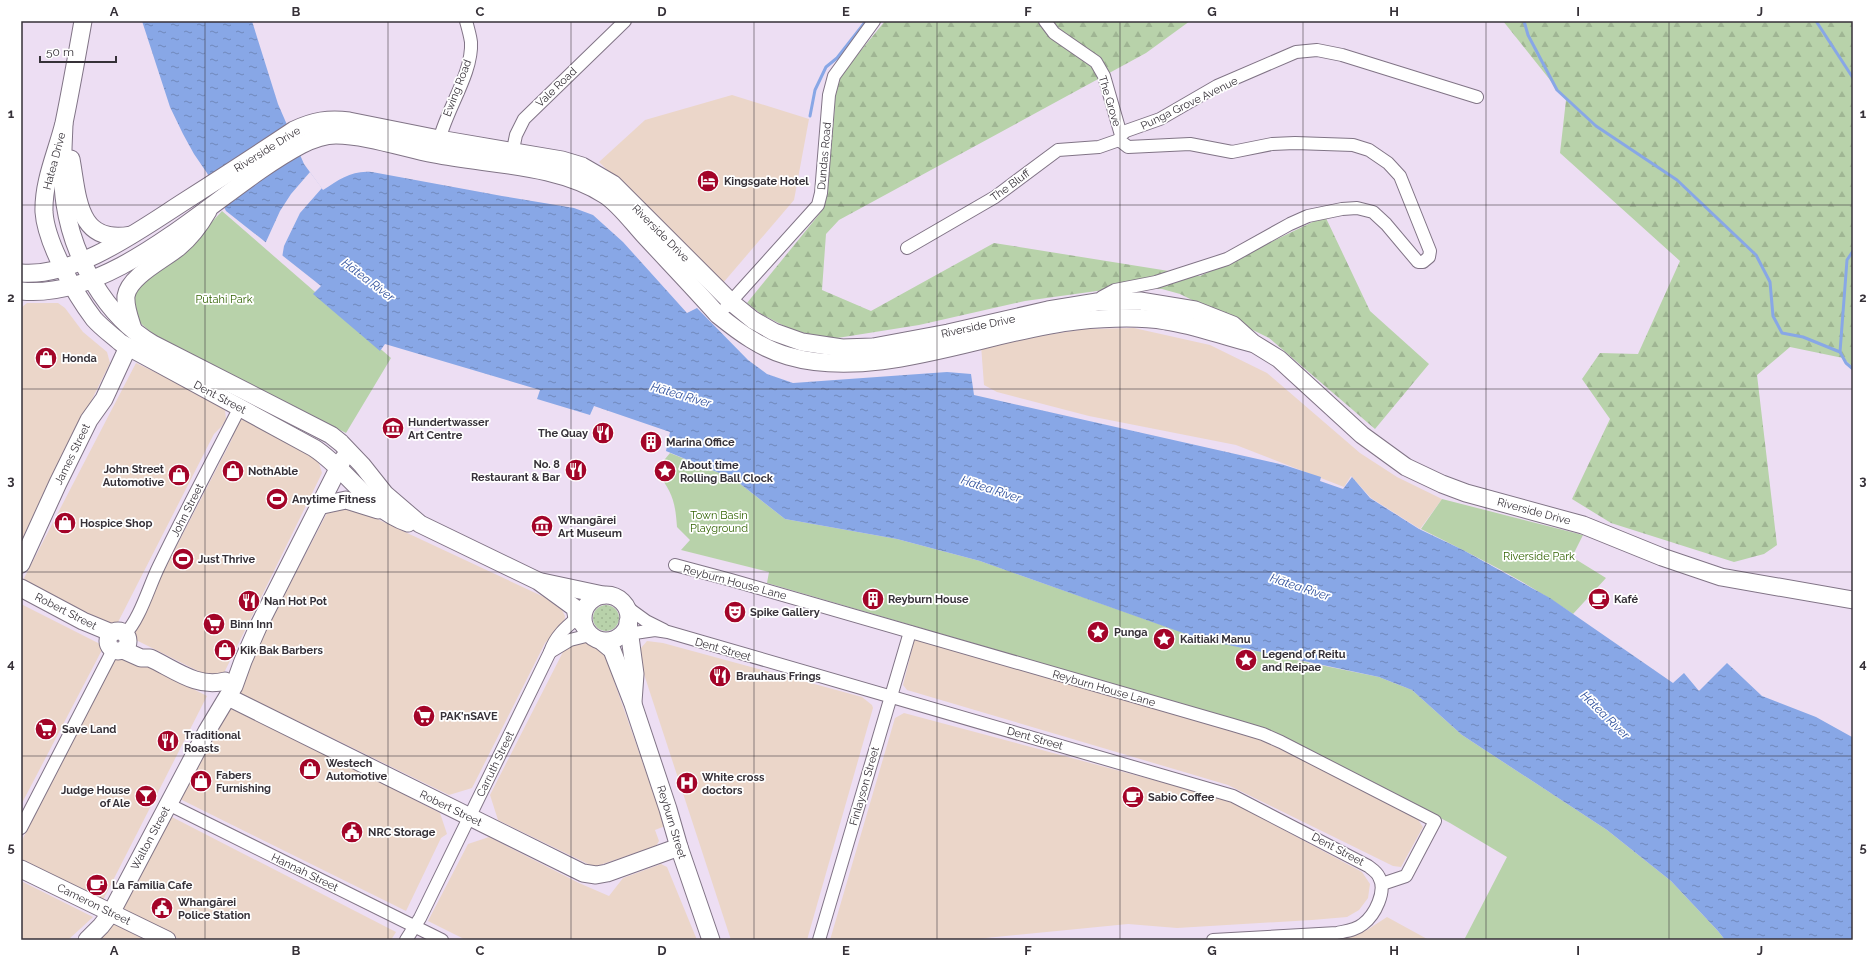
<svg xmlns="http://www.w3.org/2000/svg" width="1874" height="961" viewBox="0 0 1874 961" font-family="Raleway,sans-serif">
<defs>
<pattern id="forest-firs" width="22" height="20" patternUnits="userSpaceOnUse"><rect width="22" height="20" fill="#b8d2aa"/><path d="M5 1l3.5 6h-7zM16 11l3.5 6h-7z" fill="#9fb593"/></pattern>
<pattern id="garden-dots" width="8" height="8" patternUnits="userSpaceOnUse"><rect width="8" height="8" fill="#b8d2aa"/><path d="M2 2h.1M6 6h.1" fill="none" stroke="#9fb593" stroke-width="1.8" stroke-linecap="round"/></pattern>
<pattern id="water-ripples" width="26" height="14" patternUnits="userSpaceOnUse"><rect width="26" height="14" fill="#88a7e6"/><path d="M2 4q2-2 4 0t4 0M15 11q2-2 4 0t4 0" fill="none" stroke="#7089bb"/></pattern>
</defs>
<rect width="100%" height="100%" fill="#eddef3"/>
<g fill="#ebd6c9">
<polygon points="732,95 809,119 794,200 723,283 599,162 645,120"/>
<polygon points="27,303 58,303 65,308 83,332 107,352 110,363 21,543 21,308"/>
<polygon points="1134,328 1210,345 1267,373 1360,453 1397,477 1442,499 1420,529 1371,498 1351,476 1344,487 1236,445 1089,416 997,392 984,385 981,345 1085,329"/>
<polygon points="136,363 218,402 225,410 226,419 222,426 214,434 115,628 22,582"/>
<polygon points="242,419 249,420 318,460 322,473 223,675 212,678 134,639 132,632 232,439 236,423"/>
<polygon points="343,503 544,597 562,610 565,616 564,624 545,643 472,788 449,795 240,693 239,683 330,507"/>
<polygon points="21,604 104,646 21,805"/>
<polygon points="915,637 1246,730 1415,815 1423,827 1401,867 1393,866 1228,785 907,690 903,685"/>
<polygon points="647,641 663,643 862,697 872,705 873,708 807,940 731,940 641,665 641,648"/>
<polygon points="584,642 601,649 606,653 614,673 614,681 665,826 655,830 659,841 656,846 594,867 498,820 490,795 565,648"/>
<polygon points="118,651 207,696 102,902 22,861 21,842"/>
<polygon points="227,703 440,813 447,834 441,838 406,911 178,798"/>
<polygon points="904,713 1228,800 1362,872 1370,884 1368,898 1359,910 1347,917 1312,920 1177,928 1128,924 966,940 830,940 895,718"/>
<polygon points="170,816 396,932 391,940 181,940 122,911"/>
<polygon points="489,837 579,883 609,896 623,878 661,864 667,867 697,940 466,940 428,921 468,844"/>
<polygon points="21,881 93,917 68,940 21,940"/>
<polygon points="1387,917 1429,940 1238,940 1329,935 1367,930"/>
<polygon points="114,924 146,940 97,940"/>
</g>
<g fill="#b8d2aa">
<polygon points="222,211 391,358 346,433 155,336 136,319 134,294 138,286 199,236"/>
<path d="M670 453 734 479 785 519 897 539 980 561 1196 637 1286 658 1379 677 1412 690 1462 735 1607 830 1671 881 1718 931 1725 940H1464L1507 857 1450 823 1270 730 767 583 769 572 681 550 690 540 677 527C675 499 672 493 656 470Z"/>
<path d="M1442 499 1583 535 1572 557 1606 578 1573 614C1526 581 1473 555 1421 529Z"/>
</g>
<g fill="url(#forest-firs)">
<polygon points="885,21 1190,21 1146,53 839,220 826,234 822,290 871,311 994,243 1200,276 1325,216 1370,311 1429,364 1375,429 1269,338 1180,294 1162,289 1111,289 1025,301 919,325 831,339 792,330 761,314 747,303 821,212 834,118 836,81"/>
<polygon points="1503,21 1853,21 1853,367 1843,358 1790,347 1757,375 1777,545 1764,554 1734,562 1611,523 1572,499 1610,419 1582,379 1600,353 1638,354 1680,261 1560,153 1566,100"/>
</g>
<circle fill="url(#garden-dots)" cx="606" cy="618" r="13"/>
<path fill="url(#water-ripples)" d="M142 21H252L278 104 304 164 323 190C340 179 352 170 372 172L502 196 574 208 593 215 623 242 687 313 697 308 748 360 767 374 793 383 947 372 971 374 974 395 1284 465 1321 477 1320 481 1343 489 1352 477 1370 498 1419 529 1463 550 1550 598 1673 683 1684 673 1699 691 1727 663 1762 696 1816 717 1852 737 1853 940H1725L1718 931 1671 881 1607 830 1462 735 1412 690 1379 677 1200 639 980 561 897 539 785 519 734 479 666 451 670 432 594 406 590 415 537 399 540 390 385 344 380 351 313 294 321 286 226 211 207 173 194 154 183 134 170 107Z"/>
<polygon fill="#eddef3" points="310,172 322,188 300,213 284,246 282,258 265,244 280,211 291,194"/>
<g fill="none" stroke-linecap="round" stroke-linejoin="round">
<g stroke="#88a7e6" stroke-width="3">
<polyline points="1524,21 1528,35 1557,90 1596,126 1677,180 1756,255 1770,282 1773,316 1782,333 1803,337 1840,352"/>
<polyline points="1816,21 1853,78"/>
<polyline points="810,116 815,90 826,67 837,58 866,21"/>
<polyline points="1853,251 1847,260 1840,352 1846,363 1853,369"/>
</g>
<g stroke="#817486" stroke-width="14">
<g id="street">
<polyline points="1045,21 1054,33 1096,62 1104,76 1121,135 1119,140 1128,147 1190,144 1232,152 1272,144 1295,143 1353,145 1369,150 1388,163 1400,176 1430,251 1429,257 1423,262 1418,262 1386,224 1373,212 1357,208 1342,209 1308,216 1290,224 1227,259 1156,282 1115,290 1102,297 1096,303"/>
<polyline points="1121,135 1126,131 1160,119 1217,86 1296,52 1317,50 1342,55 1477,97"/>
<path d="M438 145C444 113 473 74 471 42 470 35 468 28 466 21"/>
<polyline points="511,159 516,135 524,119 625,21"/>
<polyline points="907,248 995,197 1058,150 1099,147 1119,140"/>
<polyline points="726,307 818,205 821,193 829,95 834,76 874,21"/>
<polyline points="675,565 731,580 1233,725 1263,734 1281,742 1435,821 1406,876 1382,884"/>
<polyline points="624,605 646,621 664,630"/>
<path d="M125 634C140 619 149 586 159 566 185 512 213 460 240 407"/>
<path d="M621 635 655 630 668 632 1233 796 1368 866C1372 869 1377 872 1379 877 1387 891 1375 915 1363 924 1356 930 1346 931 1337 933L1213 940"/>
<polyline points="550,652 570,640 590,635"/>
<polyline points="168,804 442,940"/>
<polyline points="21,828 113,650"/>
<path d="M406 940 420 918 550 652C556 634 569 625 583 613"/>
<polyline points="819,940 910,632"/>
</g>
</g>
<g stroke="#817486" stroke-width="19">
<g id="secondary">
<path d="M83 21C77 55 71 89 64 123 57 152 43 181 44 212 46 243 75 294 94 319 102 328 112 335 121 343L314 448C348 470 368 509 408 523"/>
<path d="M64 124C63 151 61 177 65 204 73 257 105 316 153 344L331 435 341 443 362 465 385 494 420 524 538 581 575 608 577 618 584 625"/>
<path d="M71 159C78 197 77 245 131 235"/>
<path d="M21 273C75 278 141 229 185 201 221 178 258 154 294 130 313 121 329 118 349 121L439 139 562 160 582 166 613 184 731 302 753 320 774 332 802 342 842 348 873 347 948 333 1048 310 1097 302 1140 301 1195 310 1233 325 1253 343 1279 359 1362 435 1406 467 1442 484 1466 493 1583 525 1662 557 1721 577 1853 600"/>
<path d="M21 291C119 301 219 188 301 145 311 140 324 135 336 135 365 135 404 148 434 154 489 165 557 164 605 195 620 205 632 222 644 235 669 262 694 288 718 315 739 332 762 349 788 356 877 382 986 331 1076 321 1105 318 1137 316 1166 321 1195 325 1222 336 1251 343"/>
<path d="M133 329C130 319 125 307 126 296 129 276 165 259 179 247 191 237 200 225 208 211"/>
<polyline points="318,506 346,500 378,510"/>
<polyline points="21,564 58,483 89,420 104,399 128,347"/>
<polyline points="542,582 603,595"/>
<polyline points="21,588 83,621 112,633"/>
<circle cx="606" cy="618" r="23"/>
<polyline points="628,622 635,674 633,702"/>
<circle cx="118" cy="641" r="10"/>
<polyline points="601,641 612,650 633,704 668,809 679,847 711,940"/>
<path d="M123 650 141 658H150C174 669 198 689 225 681"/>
<polyline points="228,697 583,873 596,875 607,873 679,847"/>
<polyline points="21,869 167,940"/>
<polyline points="87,940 101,926 111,913 207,731 234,686 243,661 258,627 343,459"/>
</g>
</g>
<use href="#street" stroke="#fff" stroke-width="12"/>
<use href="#secondary" stroke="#fff" stroke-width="17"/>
</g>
<path fill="none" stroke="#363138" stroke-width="1" stroke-opacity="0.55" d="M205 21V940M388 21V940M571 21V940M754 21V940M937 21V940M1120 21V940M1303 21V940M1486 21V940M1669 21V940M21 205H1853M21 389H1853M21 572H1853M21 756H1853"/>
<defs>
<g id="hotel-disc" transform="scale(1.15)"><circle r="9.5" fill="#a30428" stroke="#fff"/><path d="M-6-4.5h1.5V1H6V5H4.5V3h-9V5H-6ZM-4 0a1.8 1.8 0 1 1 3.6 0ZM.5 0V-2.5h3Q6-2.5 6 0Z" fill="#fff"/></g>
<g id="shop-disc" transform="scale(1.15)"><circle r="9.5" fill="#a30428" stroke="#fff"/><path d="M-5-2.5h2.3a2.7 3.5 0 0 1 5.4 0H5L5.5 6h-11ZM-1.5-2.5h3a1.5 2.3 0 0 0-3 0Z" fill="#fff"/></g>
<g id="museum-disc" transform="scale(1.15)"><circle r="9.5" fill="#a30428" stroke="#fff"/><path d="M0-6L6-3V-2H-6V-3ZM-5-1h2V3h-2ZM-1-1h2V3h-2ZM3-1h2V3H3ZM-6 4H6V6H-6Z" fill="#fff"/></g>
<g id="restaurant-disc" transform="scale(1.15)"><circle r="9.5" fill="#a30428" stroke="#fff"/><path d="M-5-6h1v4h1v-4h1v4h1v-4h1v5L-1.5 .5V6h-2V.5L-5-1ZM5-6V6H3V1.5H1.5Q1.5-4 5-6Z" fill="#fff"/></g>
<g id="building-disc" transform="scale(1.15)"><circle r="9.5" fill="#a30428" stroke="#fff"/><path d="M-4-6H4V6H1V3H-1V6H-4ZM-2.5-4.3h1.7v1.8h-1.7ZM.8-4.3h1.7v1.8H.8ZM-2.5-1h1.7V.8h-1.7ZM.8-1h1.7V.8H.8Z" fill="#fff"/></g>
<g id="sight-disc" transform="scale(1.15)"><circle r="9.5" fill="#a30428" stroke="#fff"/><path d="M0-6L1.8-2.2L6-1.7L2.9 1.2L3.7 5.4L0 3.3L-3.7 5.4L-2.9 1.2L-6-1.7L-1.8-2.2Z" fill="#fff"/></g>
<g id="stadium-disc" transform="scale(1.15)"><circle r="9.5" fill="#a30428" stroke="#fff"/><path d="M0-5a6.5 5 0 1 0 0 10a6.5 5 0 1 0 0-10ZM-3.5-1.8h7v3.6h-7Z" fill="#fff"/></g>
<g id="cafe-disc" transform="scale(1.15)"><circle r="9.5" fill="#a30428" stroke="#fff"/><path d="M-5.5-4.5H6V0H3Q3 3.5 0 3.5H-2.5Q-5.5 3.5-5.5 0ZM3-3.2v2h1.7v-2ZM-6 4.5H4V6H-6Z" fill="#fff"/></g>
<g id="theatre-disc" transform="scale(1.15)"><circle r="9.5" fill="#a30428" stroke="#fff"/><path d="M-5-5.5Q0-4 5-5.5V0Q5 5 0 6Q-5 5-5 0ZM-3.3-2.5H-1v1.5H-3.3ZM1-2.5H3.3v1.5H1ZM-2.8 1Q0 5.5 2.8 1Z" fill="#fff"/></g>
<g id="supermarket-disc" transform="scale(1.15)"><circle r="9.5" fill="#a30428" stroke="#fff"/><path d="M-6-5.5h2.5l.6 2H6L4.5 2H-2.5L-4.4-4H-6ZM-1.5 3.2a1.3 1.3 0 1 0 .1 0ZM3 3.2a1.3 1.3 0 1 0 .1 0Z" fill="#fff"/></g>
<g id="hospital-disc" transform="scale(1.15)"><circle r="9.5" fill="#a30428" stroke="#fff"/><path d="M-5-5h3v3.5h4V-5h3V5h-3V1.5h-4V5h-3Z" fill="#fff"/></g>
<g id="bar-disc" transform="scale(1.15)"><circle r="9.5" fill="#a30428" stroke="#fff"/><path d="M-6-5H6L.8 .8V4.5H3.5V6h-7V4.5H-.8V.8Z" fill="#fff"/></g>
<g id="civic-disc" transform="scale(1.15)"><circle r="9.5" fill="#a30428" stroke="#fff"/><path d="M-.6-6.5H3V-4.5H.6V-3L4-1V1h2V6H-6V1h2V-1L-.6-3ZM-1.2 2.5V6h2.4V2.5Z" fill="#fff"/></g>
</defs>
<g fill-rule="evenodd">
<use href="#hotel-disc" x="708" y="181"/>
<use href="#shop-disc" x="46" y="358"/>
<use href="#museum-disc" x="393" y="428"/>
<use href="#restaurant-disc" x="603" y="433"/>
<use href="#building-disc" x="651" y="442"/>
<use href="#restaurant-disc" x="576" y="470"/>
<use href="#shop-disc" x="233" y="471"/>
<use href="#sight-disc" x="665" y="471"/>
<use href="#shop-disc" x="179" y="475"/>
<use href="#stadium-disc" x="277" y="499"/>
<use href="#shop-disc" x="65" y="523"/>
<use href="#museum-disc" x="542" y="526"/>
<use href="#stadium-disc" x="183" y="559"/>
<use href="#building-disc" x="873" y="599"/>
<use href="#cafe-disc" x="1599" y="599"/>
<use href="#restaurant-disc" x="249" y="601"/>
<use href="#theatre-disc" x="735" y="612"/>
<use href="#supermarket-disc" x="214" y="624"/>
<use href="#sight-disc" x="1098" y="632"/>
<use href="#sight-disc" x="1164" y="639"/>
<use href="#shop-disc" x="225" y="650"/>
<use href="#sight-disc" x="1246" y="660"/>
<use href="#restaurant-disc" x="720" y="676"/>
<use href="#supermarket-disc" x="424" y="716"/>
<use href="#supermarket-disc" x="46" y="729"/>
<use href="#restaurant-disc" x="168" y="741"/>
<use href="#shop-disc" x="310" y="769"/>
<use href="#shop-disc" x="201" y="781"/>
<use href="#hospital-disc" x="687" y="783"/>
<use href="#bar-disc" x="146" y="796"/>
<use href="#cafe-disc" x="1133" y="797"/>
<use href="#civic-disc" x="352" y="832"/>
<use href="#cafe-disc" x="97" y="885"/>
<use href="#civic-disc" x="162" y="908"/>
</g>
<g text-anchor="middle" stroke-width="3.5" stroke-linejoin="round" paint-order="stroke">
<g font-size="11" fill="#363138" stroke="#fff">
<text transform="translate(556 87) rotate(-44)" y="4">Vale Road</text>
<text transform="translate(457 88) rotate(-69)" y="4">Ewing Road</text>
<text transform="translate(1110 101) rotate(73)" y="4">The Grove</text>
<text transform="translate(1189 103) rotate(-26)" y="4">Punga Grove Avenue</text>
<text transform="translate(267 149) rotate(-32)" y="4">Riverside Drive</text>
<text transform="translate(824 156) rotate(-85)" y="4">Dundas Road</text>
<text transform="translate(54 161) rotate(-75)" y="4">Hatea Drive</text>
<text transform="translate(1010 185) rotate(-36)" y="4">The Bluff</text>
<text transform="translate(661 233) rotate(45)" y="4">Riverside Drive</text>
<text transform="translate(978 326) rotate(-12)" y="4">Riverside Drive</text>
<text transform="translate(220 397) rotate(28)" y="4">Dent Street</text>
<text transform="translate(72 454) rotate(-64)" y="4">James Street</text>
<text transform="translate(187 510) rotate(-63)" y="4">John Street</text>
<text transform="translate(1534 511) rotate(15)" y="4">Riverside Drive</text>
<text transform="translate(735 582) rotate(15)" y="4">Reyburn House Lane</text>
<text transform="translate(66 611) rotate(27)" y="4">Robert Street</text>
<text transform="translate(723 649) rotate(16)" y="4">Dent Street</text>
<text transform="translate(1104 688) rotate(16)" y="4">Reyburn House Lane</text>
<text transform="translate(1035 738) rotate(16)" y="4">Dent Street</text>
<text transform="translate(495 764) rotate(-64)" y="4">Carruth Street</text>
<text transform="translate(864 786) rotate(-74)" y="4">Finlayson Street</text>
<text transform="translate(451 808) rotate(26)" y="4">Robert Street</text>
<text transform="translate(672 822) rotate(73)" y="4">Reyburn Street</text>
<text transform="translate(150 838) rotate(-62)" y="4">Walton Street</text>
<text transform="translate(1338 849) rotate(28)" y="4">Dent Street</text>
<text transform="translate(305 872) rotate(26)" y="4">Hannah Street</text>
<text transform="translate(94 904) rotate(26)" y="4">Cameron Street</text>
</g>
<g font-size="11" font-weight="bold" fill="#363138" stroke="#fff" text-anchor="start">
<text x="724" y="185">Kingsgate Hotel</text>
<text x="62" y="362">Honda</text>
<text x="408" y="426">Hundertwasser<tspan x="408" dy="13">Art Centre</tspan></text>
<text x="588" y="437" text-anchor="end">The Quay</text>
<text x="666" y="446">Marina Office</text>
<text x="560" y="468" text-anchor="end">No. 8<tspan x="560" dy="13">Restaurant &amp; Bar</tspan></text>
<text x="680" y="469">About time<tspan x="680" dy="13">Rolling Ball Clock</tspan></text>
<text x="164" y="473" text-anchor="end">John Street<tspan x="164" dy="13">Automotive</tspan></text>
<text x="248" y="475">NothAble</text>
<text x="292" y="503">Anytime Fitness</text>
<text x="558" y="524">Whangārei<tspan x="558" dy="13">Art Museum</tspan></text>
<text x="80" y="527">Hospice Shop</text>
<text x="198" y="563">Just Thrive</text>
<text x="888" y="603">Reyburn House</text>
<text x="1614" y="603">Kafé</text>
<text x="264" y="605">Nan Hot Pot</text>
<text x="750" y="616">Spike Gallery</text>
<text x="230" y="628">Binn Inn</text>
<text x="1114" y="636">Punga</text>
<text x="1180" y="643">Kaitiaki Manu</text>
<text x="240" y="654">Kik Bak Barbers</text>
<text x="1262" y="658">Legend of Reitu<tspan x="1262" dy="13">and Reipae</tspan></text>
<text x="736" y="680">Brauhaus Frings</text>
<text x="440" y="720">PAK'nSAVE</text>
<text x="62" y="733">Save Land</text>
<text x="184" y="739">Traditional<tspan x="184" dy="13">Roasts</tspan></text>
<text x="326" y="767">Westech<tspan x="326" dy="13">Automotive</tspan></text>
<text x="216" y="779">Fabers<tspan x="216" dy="13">Furnishing</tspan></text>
<text x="702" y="781">White cross<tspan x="702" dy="13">doctors</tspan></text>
<text x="130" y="794" text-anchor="end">Judge House<tspan x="130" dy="13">of Ale</tspan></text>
<text x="1148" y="801">Sabio Coffee</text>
<text x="368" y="836">NRC Storage</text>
<text x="112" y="889">La Familia Cafe</text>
<text x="178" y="906">Whangārei<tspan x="178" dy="13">Police Station</tspan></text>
</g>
<g font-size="11" fill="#326303" stroke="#fff">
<text x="224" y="303">Pūtahi Park</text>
<text x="719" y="519">Town Basin<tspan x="719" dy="13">Playground</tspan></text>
<text x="1539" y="560">Riverside Park</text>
</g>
<g font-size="12" font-style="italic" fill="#2f509c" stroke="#fff">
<text transform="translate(368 280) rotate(37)" y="4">Hātea River</text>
<text transform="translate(681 395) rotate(16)" y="4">Hātea River</text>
<text transform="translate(991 489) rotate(18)" y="4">Hātea River</text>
<text transform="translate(1300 587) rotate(18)" y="4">Hātea River</text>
<text transform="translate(1605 715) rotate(44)" y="4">Hātea River</text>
</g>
</g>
<rect width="1874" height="961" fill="none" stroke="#ffffff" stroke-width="44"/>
<path d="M40 56v6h76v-6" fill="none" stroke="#363138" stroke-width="2"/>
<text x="46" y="56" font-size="12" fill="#363138" stroke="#ffffff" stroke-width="3" paint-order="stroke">50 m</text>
<rect x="22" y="22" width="1830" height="917" fill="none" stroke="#363138" stroke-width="1.5"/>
<g font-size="13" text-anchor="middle" font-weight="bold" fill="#363138">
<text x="114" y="16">A</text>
<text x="296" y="16">B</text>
<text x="480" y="16">C</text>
<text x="662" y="16">D</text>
<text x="846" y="16">E</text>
<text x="1028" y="16">F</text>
<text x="1212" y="16">G</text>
<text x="1394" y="16">H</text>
<text x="1578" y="16">I</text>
<text x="1760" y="16">J</text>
<text x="11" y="118">1</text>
<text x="1863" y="118">1</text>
<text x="11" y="302">2</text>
<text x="1863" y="302">2</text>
<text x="11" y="485">3</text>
<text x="1863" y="485">3</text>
<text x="11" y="668">4</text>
<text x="1863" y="668">4</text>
<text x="11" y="852">5</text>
<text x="1863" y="852">5</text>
<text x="114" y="955">A</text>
<text x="296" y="955">B</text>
<text x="480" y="955">C</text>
<text x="662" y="955">D</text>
<text x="846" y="955">E</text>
<text x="1028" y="955">F</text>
<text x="1212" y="955">G</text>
<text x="1394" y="955">H</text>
<text x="1578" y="955">I</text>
<text x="1760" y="955">J</text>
</g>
</svg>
